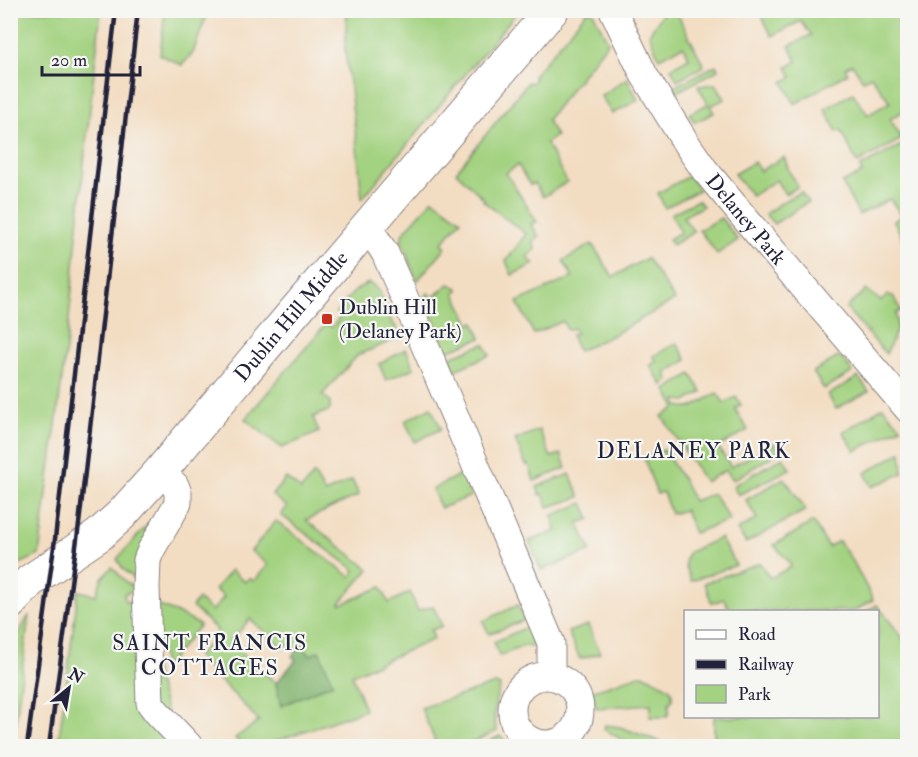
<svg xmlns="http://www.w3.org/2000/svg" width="918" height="757" viewBox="0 0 918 757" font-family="'IM FELL Double Pica',serif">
<rect width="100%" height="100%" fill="#f6f6f2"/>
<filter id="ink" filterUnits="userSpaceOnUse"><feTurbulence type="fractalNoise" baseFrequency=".0167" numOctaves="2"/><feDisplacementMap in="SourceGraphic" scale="12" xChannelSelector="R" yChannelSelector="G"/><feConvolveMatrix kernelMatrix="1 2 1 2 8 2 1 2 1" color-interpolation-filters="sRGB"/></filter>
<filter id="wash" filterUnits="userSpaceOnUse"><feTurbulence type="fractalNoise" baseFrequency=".008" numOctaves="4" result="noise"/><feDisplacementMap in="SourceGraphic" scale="24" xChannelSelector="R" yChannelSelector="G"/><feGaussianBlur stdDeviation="1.35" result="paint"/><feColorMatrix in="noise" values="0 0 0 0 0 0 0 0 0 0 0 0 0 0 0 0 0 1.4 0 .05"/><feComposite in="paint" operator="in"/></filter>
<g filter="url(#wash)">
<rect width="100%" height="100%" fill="#f3ddc2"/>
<g fill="#a3d280" stroke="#627a5e" stroke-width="1.5" fill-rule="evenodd">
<polygon points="667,10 676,11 704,66 677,80 671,68 689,58 683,46 659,58 649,34 662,14"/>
<polygon points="10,11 101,11 85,153 67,340 39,555 11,568"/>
<polygon points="165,11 208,11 193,53 182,65 160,55"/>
<polygon points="347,11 518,11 362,199 356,137 345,49"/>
<polygon points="587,11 593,12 608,42 547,120 556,136 546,143 567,182 543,197 534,183 530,185 518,165 506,173 537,222 531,224 539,237 532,242 536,249 527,257 534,264 512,275 506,261 526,234 483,201 484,199 456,172 528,82 531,83 535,79 533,76"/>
<polygon points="759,11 907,11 907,118 903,111 890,119 902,139 857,163 841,130 837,132 825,109 853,93 868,115 890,102 871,76 863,80 852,64 845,68 848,73 795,104 783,82 792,77 787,67 797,61 789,46 811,35 801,21 772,36"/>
<polygon points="716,65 718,70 677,92 674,87"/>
<polygon points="627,78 638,100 612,114 601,96"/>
<polygon points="716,84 725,99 710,106 714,113 695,122 689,114 708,104 698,86"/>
<polygon points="907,142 907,246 894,221 902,216 890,199 859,215 842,183 862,173 860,167"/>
<polygon points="784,157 789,171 798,187 785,194 776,180 752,196 734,174 754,162 760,171"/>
<polygon points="689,176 699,190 665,208 658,193"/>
<polygon points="801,192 808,202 774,224 765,214 787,199"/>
<polygon points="433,199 461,220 442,243 446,247 417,281 401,240 403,233"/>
<polygon points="698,200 703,206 683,217 694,232 672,245 669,239 681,232 671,214"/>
<polygon points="721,218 738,240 717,254 699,230"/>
<polygon points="592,244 613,277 647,258 675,300 611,336 578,351 571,335 576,333 574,328 567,330 563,321 534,334 517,302 573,277 563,261"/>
<path d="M369 283C385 291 383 306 391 320 395 325 398 330 401 337L358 355 322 395 330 401V410L313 417 319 432 282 448 245 419 326 324 332 327 340 317 336 313C345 302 354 288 369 283Z"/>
<polygon points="449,284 458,288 458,291 455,293 470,324 474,322 481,338 447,351 424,297 428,293 433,297"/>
<polygon points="866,290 881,301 888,295 893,296 901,311 896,313 897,329 886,354 846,308"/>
<polygon points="677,343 687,360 666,373 669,381 662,385 650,365 657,362 653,356"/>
<polygon points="484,344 490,355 455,370 450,357"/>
<polygon points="406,349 414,368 386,380 379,364"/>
<polygon points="840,356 853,372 824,389 813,372"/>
<polygon points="691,374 702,392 687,401 676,400 678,406 691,408 717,393 724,403 736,397 741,405 735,409 748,430 718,447 731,467 774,443 779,452 733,480 726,470 705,482 662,416 676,408 666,390"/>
<polygon points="858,377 869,391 836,409 828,395"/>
<polygon points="431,407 441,429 415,442 405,421"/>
<polygon points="883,407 901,427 855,451 843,432"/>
<polygon points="539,430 551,457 561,454 566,468 534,481 529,465 526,465 515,440"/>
<polygon points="664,450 685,483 693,501 713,494 730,520 694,533 685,510 671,514 663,492 657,494 644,458"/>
<polygon points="901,452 903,473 872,487 865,473"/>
<polygon points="783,457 790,469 738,495 733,486"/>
<path d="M314 474 325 493 352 480 359 495 306 520 369 569 340 603 342 604 381 587 389 603 410 592 418 611 433 606 442 626 431 630 434 639 352 675 365 710 267 744 268 746H243L235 738 259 721 197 656 209 644 217 630 192 607 198 599 212 611 224 597 215 589 231 570 245 582 249 578 254 581 268 565 251 551 276 521 351 577 355 570 281 515 287 507 272 495 286 478 301 490ZM250 619 283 648 288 644 297 651 301 646 310 655 281 706 276 683 230 642Z"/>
<polygon points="461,474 471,496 441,508 432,489"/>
<polygon points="570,474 580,497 548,507 543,494 540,495 537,487"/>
<polygon points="784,478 806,510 746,543 737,530 757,519 746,500"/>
<polygon points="170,500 139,583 123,569 117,559"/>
<polygon points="583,503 590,519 578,523 591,551 541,570 529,541 557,531 552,516"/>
<polygon points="813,522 828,547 839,541 855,565 873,600 854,611 723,611 722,610 729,608 724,599 712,603 704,583 760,563 770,578 791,567 789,562 774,545"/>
<path d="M720 538 736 565 691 581C687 570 682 562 689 552Z"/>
<polygon points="112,567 128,584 136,588 133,591 124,594 126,602 135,599 133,619 141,621 176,746 58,746 78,591 96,595 102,578"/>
<polygon points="152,603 177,613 200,625 165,667 153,625"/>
<polygon points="518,605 524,620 489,634 483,621"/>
<polygon points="877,605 905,641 907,640 907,746 714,746 714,717 878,716 878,612 867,611"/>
<polygon points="29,615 13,746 11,746 11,647"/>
<polygon points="588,625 600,653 580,659 568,632"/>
<polygon points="527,627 533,642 533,647 524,646 499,656 494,642"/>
<polygon points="643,674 668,687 672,691 672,702 669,702 669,713 666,717 650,717 651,704 596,708 591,691"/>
<path d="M495 684 500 686C495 701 492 715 497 731L464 746H429L428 745 435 741 421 708Z"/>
<polygon points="605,725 620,727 672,746 632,746 604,729"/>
<polygon points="500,736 511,746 478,746"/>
</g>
<polygon fill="#82b46e" stroke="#526b54" stroke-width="1.5" points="301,646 310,655 319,651 333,683 281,706 276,683 296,660 292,656"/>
</g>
<g filter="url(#ink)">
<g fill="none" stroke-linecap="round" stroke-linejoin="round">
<g stroke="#8a807e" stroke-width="29">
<g id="minor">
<path id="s1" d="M613 10 644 75 686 143 704 169 742 215 908 409"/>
<polyline points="366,229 374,236 385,253 412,315 551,643 551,675"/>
<polyline points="159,473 175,485 178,493 178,503 151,550 147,560 146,588 150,703 156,711 189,746"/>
<circle cx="546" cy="710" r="34"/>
</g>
</g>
<g stroke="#8a807e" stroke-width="35">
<g id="tertiary">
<path id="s2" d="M10 603 30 581 99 535 121 515 159 473 290 317 552 10"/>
</g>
</g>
<use href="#minor" stroke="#fff" stroke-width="27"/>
<use href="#tertiary" stroke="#fff" stroke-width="33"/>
<g stroke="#22223b" stroke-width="4.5">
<polyline points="27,746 55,539 116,10"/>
<polyline points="49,746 79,524 138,10"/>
</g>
</g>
</g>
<rect fill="#c8321e" stroke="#f6f6f2" stroke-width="2" x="321" y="313" width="12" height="12" rx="3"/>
<g text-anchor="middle" stroke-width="4.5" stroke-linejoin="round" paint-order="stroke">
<g font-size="21" fill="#22223b" stroke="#f6f6f2">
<text dy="7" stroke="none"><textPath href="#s1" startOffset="249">Delaney Park</textPath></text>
<text dy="7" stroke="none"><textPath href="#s2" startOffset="404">Dublin Hill Middle</textPath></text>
</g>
<g font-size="21" fill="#22223b" stroke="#f6f6f2" text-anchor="start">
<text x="339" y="314">Dublin Hill<tspan x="339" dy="24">(Delaney Park)</tspan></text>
</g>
<g font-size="22" letter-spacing="1.5" fill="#22223b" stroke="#f6f6f2">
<text x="694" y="458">DELANEY PARK</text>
<text x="210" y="650">SAINT FRANCIS<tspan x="210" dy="25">COTTAGES</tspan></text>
</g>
</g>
<rect width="918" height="757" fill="none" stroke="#f6f6f2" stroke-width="36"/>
<rect x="684" y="610" width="195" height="108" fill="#f6f6f2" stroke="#a1a1a9" stroke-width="1.5"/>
<rect x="696" y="630" width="30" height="9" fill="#ffffff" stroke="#a1a1a9" stroke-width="1.5"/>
<text x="738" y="640" font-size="18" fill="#22223b">Road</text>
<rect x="696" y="660" width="30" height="9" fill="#22223b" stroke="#a1a1a9" stroke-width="1.5"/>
<text x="738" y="670" font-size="18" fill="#22223b">Railway</text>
<rect x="696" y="685" width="30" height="18" fill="#a3d280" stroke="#a1a1a9" stroke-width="1.5"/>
<text x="738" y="700" font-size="18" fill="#22223b">Park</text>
<g transform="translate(69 688) rotate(30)" stroke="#f6f6f2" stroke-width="4.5" paint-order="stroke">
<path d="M0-4.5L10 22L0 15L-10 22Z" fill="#22223b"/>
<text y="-9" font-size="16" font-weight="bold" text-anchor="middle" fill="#22223b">N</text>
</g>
<path d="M42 66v9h98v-9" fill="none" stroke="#22223b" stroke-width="3"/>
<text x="51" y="66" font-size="18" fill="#22223b" stroke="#f6f6f2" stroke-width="4.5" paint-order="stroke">20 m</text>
</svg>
